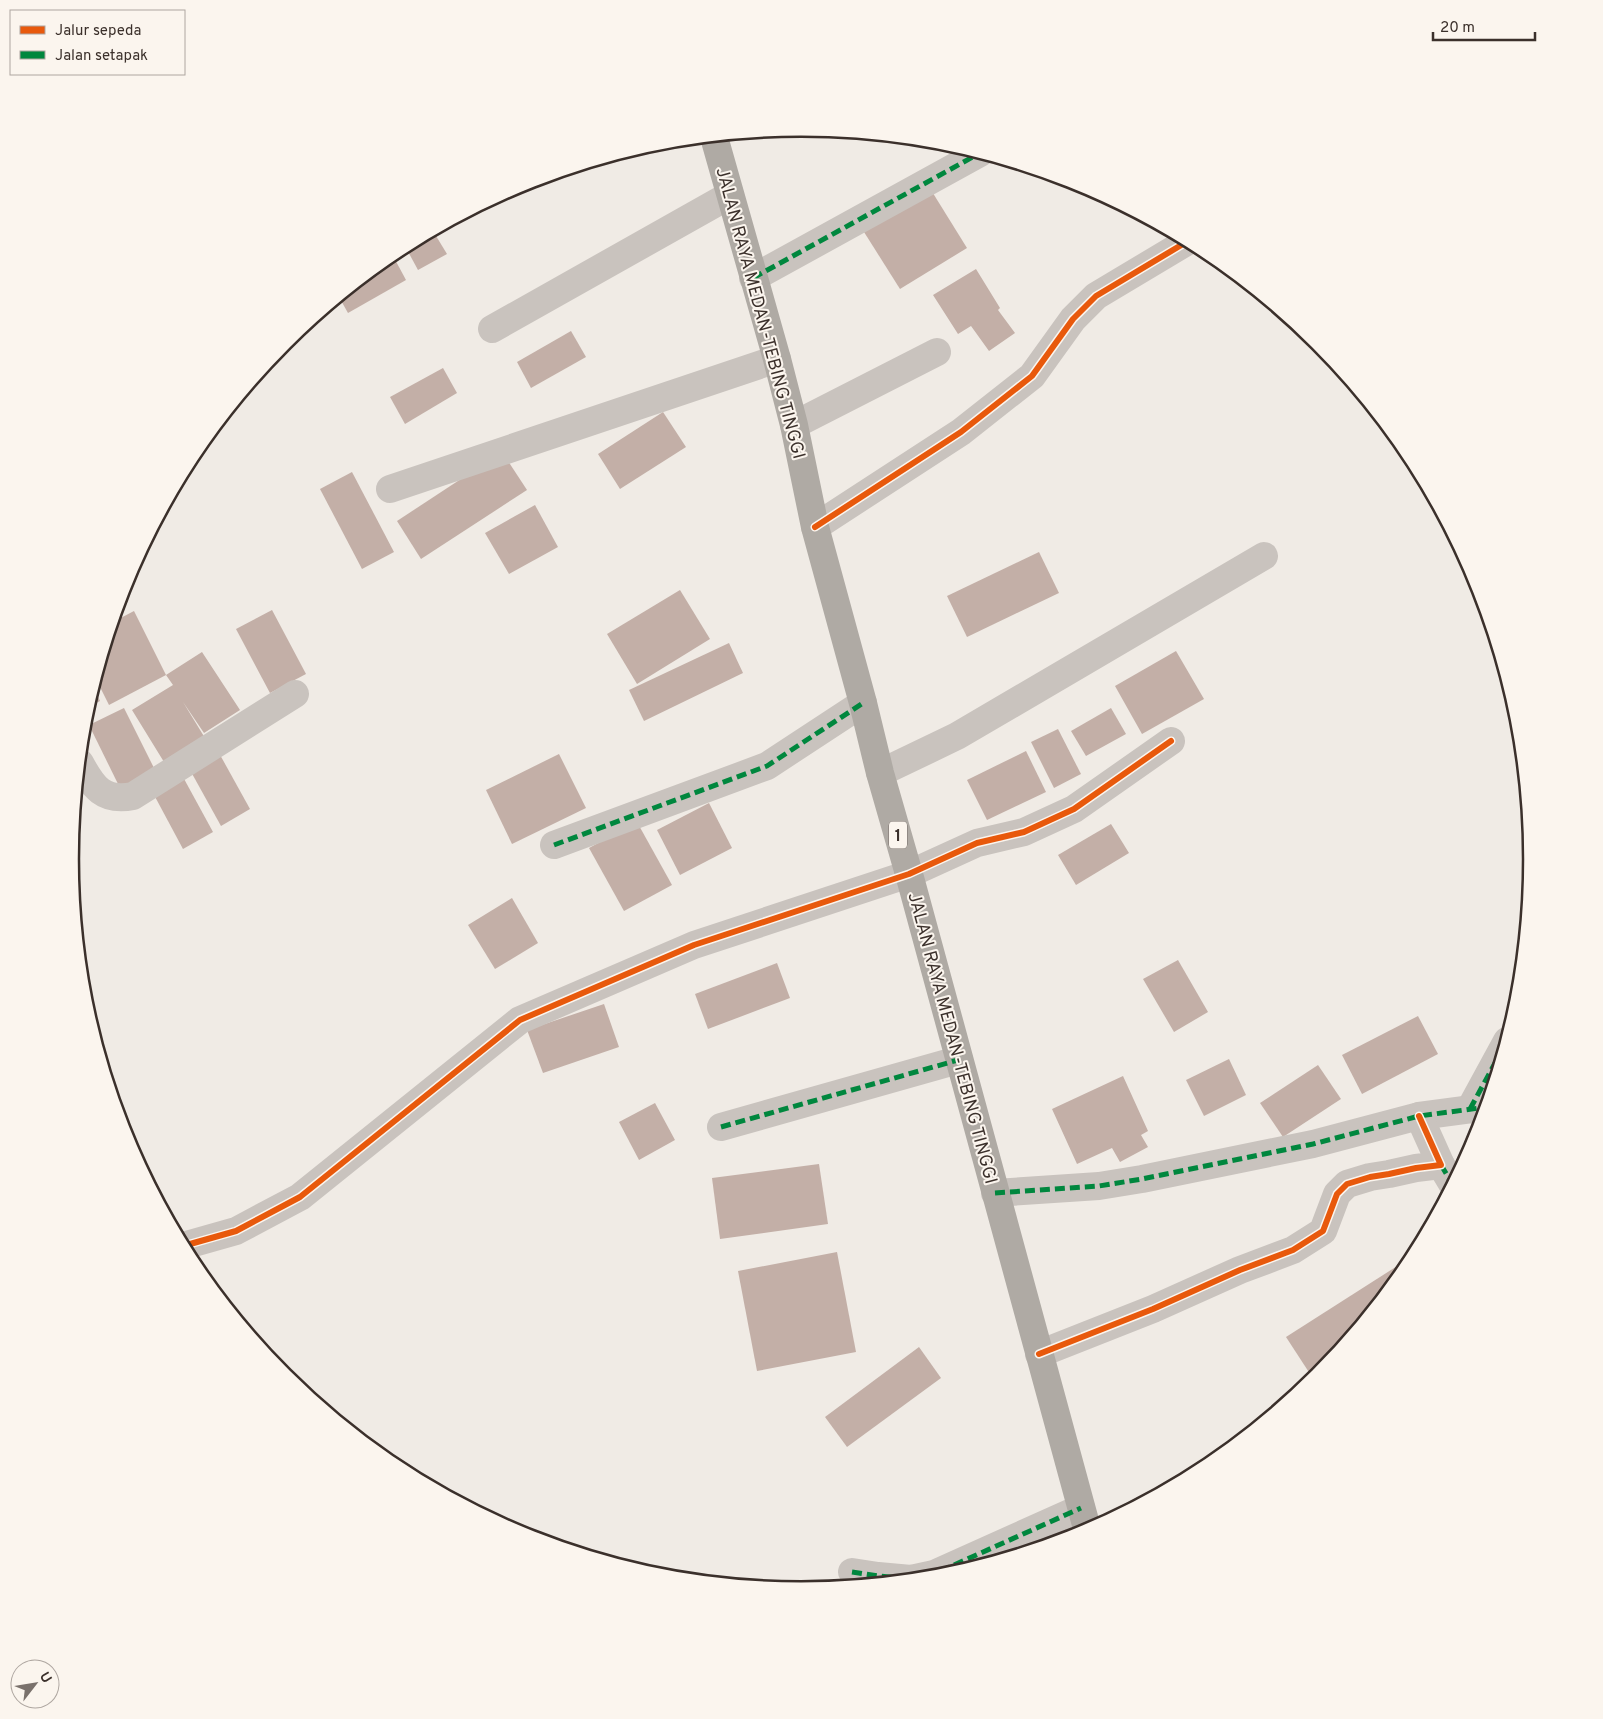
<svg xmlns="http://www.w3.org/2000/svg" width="1603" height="1719" viewBox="0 0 1603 1719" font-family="Overpass,sans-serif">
<rect width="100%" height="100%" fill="#f0ebe5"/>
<g fill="#c3afa7">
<polygon points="931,190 967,248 900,289 864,232"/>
<polygon points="433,231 447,254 418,270 405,246"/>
<polygon points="392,254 406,280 348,313 339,297"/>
<polygon points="976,269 1000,308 998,310 1015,333 989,351 971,326 958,334 933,295"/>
<polygon points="571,331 586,357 531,388 517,362"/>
<polygon points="443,368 457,393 405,424 390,397"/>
<polygon points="663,412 686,447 620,489 598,454"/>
<polygon points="502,452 527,490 421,559 397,521"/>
<polygon points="352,472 394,552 362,569 320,489"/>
<polygon points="535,505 558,547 509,574 485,533"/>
<polygon points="1039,552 1059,593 967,637 947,596"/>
<polygon points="680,590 710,639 637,684 607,634"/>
<polygon points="272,610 306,674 270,693 236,629"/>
<polygon points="134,611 166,675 109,705 96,679 113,622"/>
<polygon points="729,643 743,673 644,721 629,690"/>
<polygon points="1176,651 1204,699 1142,734 1115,686"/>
<polygon points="202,652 240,710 204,733 183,702 205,738 164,762 132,710 173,685 166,675"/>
<polygon points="93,686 100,701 87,708 93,687"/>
<polygon points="124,708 155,770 120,788 89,725"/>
<polygon points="1111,708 1126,734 1086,756 1071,731"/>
<polygon points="1058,729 1081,774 1054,788 1031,742"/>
<polygon points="1026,751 1046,792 987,820 967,780"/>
<polygon points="219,753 250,809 221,826 190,770"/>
<polygon points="559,754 586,808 512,844 486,790"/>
<polygon points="183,777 213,832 183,849 153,793"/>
<polygon points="709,803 732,848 680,875 657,830"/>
<polygon points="637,822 672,885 624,911 589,848"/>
<polygon points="1111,824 1129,853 1076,885 1058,855"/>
<polygon points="512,898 538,943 495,969 468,925"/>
<polygon points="1178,960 1208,1012 1174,1032 1143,979"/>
<polygon points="777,963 790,998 708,1029 695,994"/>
<polygon points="604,1004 619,1047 543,1073 527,1030"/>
<polygon points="1418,1016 1438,1054 1362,1094 1342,1055"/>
<polygon points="1229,1059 1246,1095 1204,1116 1186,1080"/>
<polygon points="1318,1065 1341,1099 1283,1137 1260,1103"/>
<polygon points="1123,1076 1148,1131 1141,1135 1148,1147 1120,1162 1112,1148 1077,1164 1052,1109"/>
<polygon points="655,1103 675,1140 639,1160 619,1122"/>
<polygon points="819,1164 828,1224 720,1239 712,1178"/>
<polygon points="837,1252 856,1352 757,1371 738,1271"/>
<polygon points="1416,1254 1410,1266 1314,1380 1286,1337"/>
<polygon points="919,1347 941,1378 847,1447 825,1417"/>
</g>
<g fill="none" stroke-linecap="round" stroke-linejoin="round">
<g stroke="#c9c3be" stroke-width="28">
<polyline points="753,278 980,153"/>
<polyline points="492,329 730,195"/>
<polyline points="794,425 937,352"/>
<polyline points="390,489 777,359"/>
<polyline points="815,527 961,432 1032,376 1073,319 1096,296 1188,241"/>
<path d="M80 763C93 787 103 802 133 796L295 694"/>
<polyline points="880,773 957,736 1264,556"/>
<polyline points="554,845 767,766 863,703"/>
<polyline points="1470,1109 1507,1041"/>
<polyline points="721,1127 958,1060"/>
<polyline points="1441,1165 1453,1185"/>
<polyline points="995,1193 1099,1186 1142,1179 1313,1144 1419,1116 1487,1107"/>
<polyline points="183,1246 236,1231 300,1197 520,1020 694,945 909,874 977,843 1024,832 1074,809 1171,741"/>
<polyline points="1039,1354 1153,1309 1240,1270 1293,1250 1323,1231 1337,1194 1347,1184 1370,1177 1389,1174 1416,1168 1441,1165 1419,1116"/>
<polyline points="852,1572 878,1576 911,1579 934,1574 1081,1508"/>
</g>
<polyline stroke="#afaaa4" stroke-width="28" points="714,137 777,359 794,425 815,527 863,703 880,773 909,874 1088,1532"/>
<g stroke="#00873e" stroke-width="5" stroke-dasharray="10 5" stroke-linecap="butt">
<polyline points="753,278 980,153"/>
<polyline points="554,845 767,766 863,703"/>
<polyline points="1470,1109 1507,1041"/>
<polyline points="721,1127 958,1060"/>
<polyline points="1441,1165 1453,1185"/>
<polyline points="995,1193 1099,1186 1142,1179 1313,1144 1419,1116 1487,1107"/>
<polyline points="852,1572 878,1576 911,1579 934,1574 1081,1508"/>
</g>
<g stroke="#fbf5ee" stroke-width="9">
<g id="cycleway">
<polyline points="815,527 961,432 1032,376 1073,319 1096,296 1188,241"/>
<polyline points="183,1246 236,1231 300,1197 520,1020 694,945 909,874 977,843 1024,832 1074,809 1171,741"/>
<polyline points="1039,1354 1153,1309 1240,1270 1293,1250 1323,1231 1337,1194 1347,1184 1370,1177 1389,1174 1416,1168 1441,1165 1419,1116"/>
</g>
</g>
<use href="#cycleway" stroke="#e8590c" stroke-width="6"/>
</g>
<g text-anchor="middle" stroke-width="4" stroke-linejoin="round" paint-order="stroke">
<rect fill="#fbf5ee" stroke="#756b66" stroke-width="1" x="889" y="821.5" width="18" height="27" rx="4"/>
<g font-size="16" font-weight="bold" fill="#3b302b">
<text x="898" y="841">1</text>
</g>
<g font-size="18" fill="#3b302b" stroke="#fbf5ee">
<text transform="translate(761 313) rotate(75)" y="6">JALAN RAYA MEDAN-TEBING TINGGI</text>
<text transform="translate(953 1038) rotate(75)" y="6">JALAN RAYA MEDAN-TEBING TINGGI</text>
</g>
</g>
<path d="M0 0H1603V1719H0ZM79 859a722 722 0 1 1 1444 0a722 722 0 1 1-1444 0Z" fill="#fbf5ee" fill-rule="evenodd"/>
<path fill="none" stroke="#3b302b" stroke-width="2.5" d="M79 859a722 722 0 1 1 1444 0a722 722 0 1 1-1444 0Z"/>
<rect x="10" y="10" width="175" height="65" fill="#fbf5ee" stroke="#aea6a0"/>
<rect x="20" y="26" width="25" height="8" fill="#e8590c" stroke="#aea6a0"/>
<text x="55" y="35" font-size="15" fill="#3b302b">Jalur sepeda</text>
<rect x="20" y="51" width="25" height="8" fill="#00873e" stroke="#aea6a0"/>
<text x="55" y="60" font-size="15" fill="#3b302b">Jalan setapak</text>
<g transform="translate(35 1684) rotate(59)"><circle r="24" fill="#fbf5ee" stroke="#aea6a0"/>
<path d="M0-4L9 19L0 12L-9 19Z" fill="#7a716c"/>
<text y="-8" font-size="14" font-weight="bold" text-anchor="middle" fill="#3b302b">U</text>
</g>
<path d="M1433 32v8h102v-8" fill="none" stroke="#3b302b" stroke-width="2.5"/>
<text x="1440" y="32" font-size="15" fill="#3b302b" stroke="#fbf5ee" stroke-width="4" paint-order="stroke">20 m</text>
</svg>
